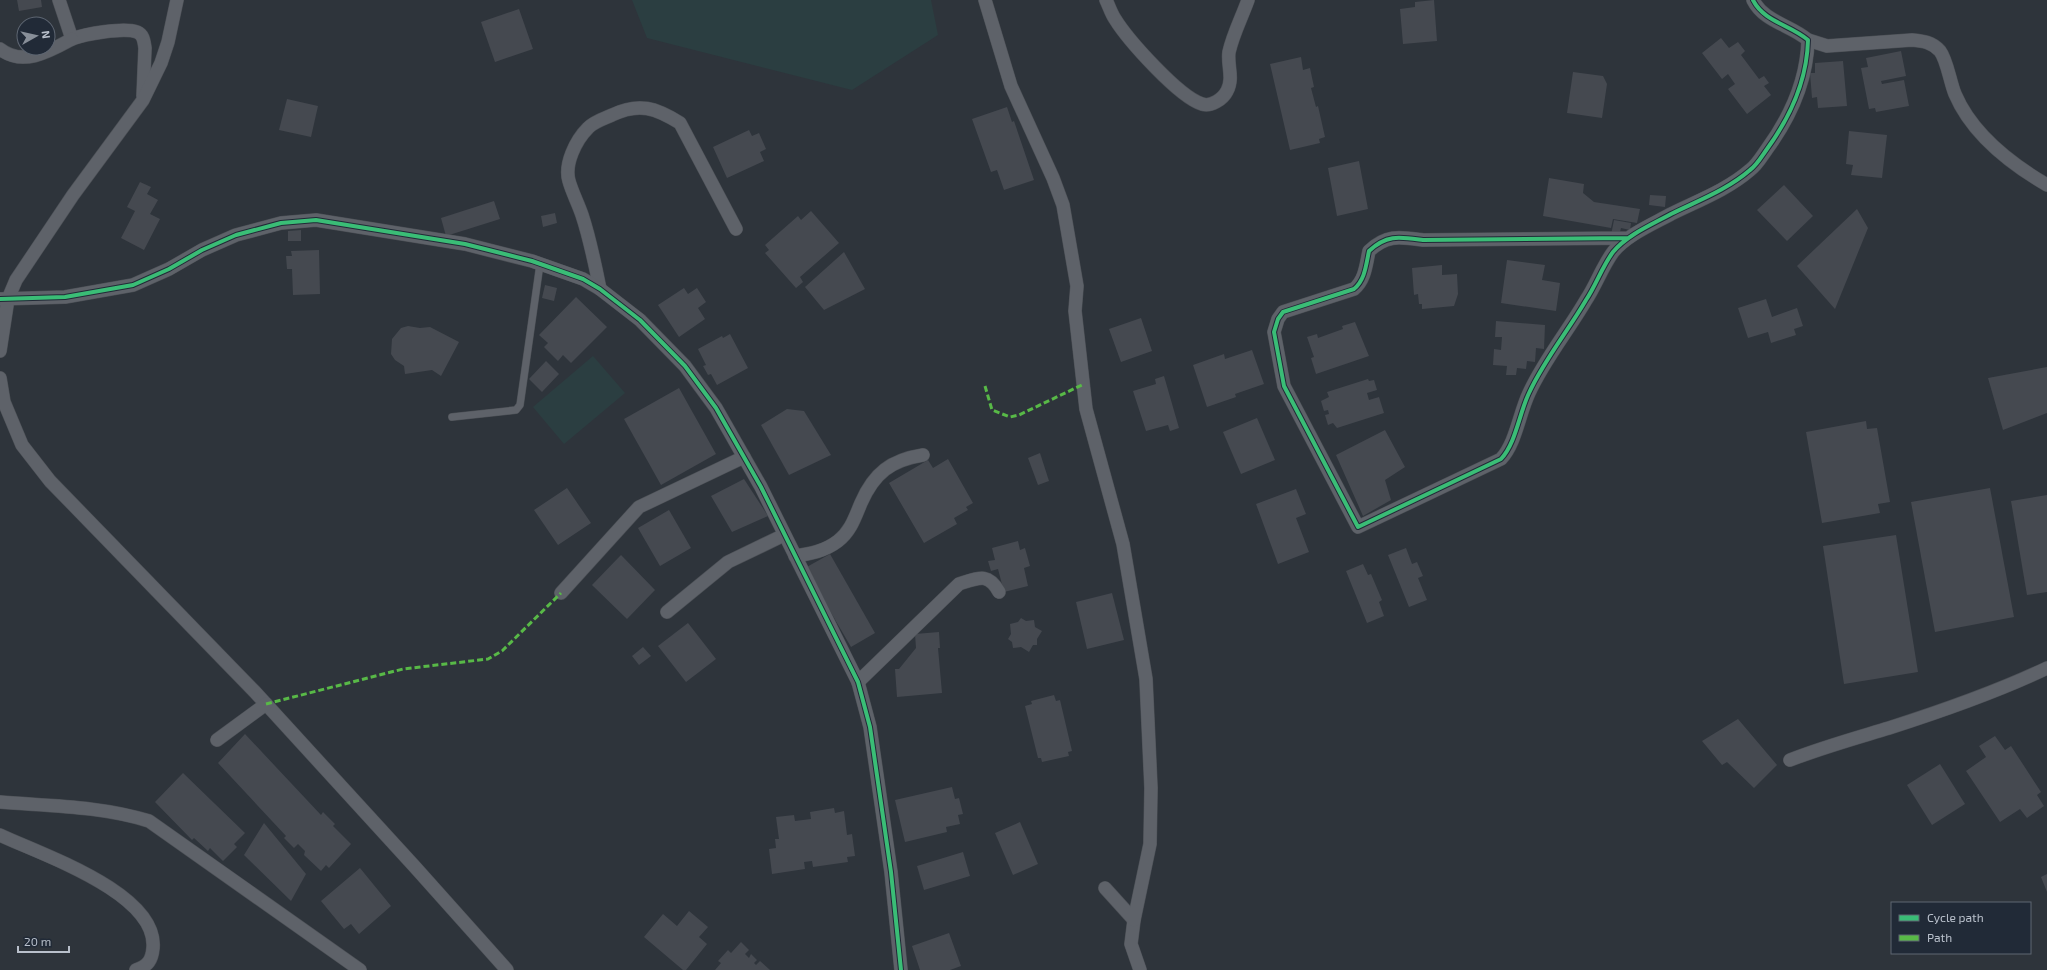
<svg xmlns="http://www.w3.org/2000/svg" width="2047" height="970" viewBox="0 0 2047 970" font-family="'Exo 2',sans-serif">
<rect width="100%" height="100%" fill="#2e343b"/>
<g fill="#2b3e41">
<polygon points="632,0 931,0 938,35 852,90 647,38"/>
<polygon points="593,356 625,393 564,444 533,407"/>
</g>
<g fill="#454950">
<polygon points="17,0 41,0 42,7 19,11"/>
<polygon points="1434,0 1437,41 1403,44 1400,9 1415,7 1415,2"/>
<polygon points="519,9 533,49 495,62 481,22"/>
<polygon points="1721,38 1729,48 1738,42 1745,51 1741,55 1759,79 1764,76 1769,83 1764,86 1771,95 1747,114 1728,89 1735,84 1728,74 1722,79 1702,53"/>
<polygon points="1901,51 1906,76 1881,81 1882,84 1904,80 1909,106 1876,112 1875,108 1869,109 1861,68 1868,67 1866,58"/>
<polygon points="1301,57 1303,70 1310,68 1314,87 1311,88 1316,107 1318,106 1325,137 1319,139 1320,143 1290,150 1270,64"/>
<polygon points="1843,61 1847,106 1818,108 1817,97 1812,98 1810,73 1815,73 1815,63"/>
<polygon points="1573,72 1603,76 1607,84 1602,118 1567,113"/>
<polygon points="287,99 318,106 311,137 279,130"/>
<polygon points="1007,107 1012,122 1014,121 1034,180 1004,190 997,170 991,172 972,119"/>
<polygon points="749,130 752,136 759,133 766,149 760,152 764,161 727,178 713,147"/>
<polygon points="1849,131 1887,135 1882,178 1851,175 1853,165 1846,164"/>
<polygon points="1359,161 1368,209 1337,216 1328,168"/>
<polygon points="1549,178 1584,184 1583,193 1594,202 1640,209 1637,223 1613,219 1611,228 1543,216"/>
<polygon points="140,182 151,187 147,194 158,200 150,214 160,219 144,250 121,238 135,211 127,207"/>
<polygon points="1784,185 1813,216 1787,241 1757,210"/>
<polygon points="1650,195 1666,196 1665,207 1649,205"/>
<polygon points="494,201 500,219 446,236 441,218"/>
<polygon points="1857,209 1868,228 1835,309 1797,266"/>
<polygon points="811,211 839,243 800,277 803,282 796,288 765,253 769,250 765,245 798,216 801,220"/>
<polygon points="555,213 557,223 543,227 541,216"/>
<polygon points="1614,220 1631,223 1630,230 1621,228 1619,236 1611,235"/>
<polygon points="301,230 301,241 288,241 288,231"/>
<polygon points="319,250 320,294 293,295 292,269 287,269 286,256 292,256 291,251"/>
<polygon points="844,252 865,289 824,310 805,287"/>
<polygon points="1507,260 1545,265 1542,280 1560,283 1556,311 1501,303"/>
<polygon points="1442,265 1442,275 1457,274 1458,294 1454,306 1422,309 1422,304 1419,304 1418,294 1414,295 1412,268"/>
<polygon points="545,285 557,288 554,301 542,298"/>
<polygon points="684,288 688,294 697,288 706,302 698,308 705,319 679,337 658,305"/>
<polygon points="576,297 607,327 571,363 563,355 558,361 544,347 548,343 539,335"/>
<polygon points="1766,299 1772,317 1797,308 1803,326 1794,329 1796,335 1771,343 1768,332 1748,338 1738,308"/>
<polygon points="1141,318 1152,351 1121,362 1109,329"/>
<polygon points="1496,321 1545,325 1544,349 1536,348 1535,362 1527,361 1526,369 1517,368 1516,375 1506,375 1507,366 1493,365 1494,349 1501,350 1502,337 1495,337"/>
<polygon points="1355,322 1369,356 1316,374 1311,358 1314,357 1307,337 1317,334 1318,338 1343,329 1342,326"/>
<polygon points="408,326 420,328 430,327 459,342 441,376 432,370 405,374 404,366 395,360 391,354 392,339 401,328"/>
<polygon points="730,334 748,368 717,385 711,374 708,375 703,366 706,365 698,349 722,336 723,338"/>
<polygon points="1252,350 1264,384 1235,394 1236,397 1207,407 1193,365 1224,354 1225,359"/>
<polygon points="546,361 559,374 542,392 529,379"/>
<polygon points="2047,367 2047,413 2003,430 1988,378"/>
<polygon points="1164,376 1179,428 1170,431 1168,425 1146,431 1133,391 1156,384 1155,379"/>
<polygon points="1368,379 1369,381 1374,380 1377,390 1367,393 1369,400 1379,397 1384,413 1337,428 1333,423 1328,425 1325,415 1329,414 1328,410 1324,411 1321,401 1329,397 1327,392"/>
<polygon points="679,388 716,454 661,485 624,419"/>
<polygon points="787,409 804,411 831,455 789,475 761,425"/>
<polygon points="1257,418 1275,460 1241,474 1223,432"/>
<polygon points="1866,421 1867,429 1877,428 1890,502 1878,504 1880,513 1822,523 1806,432"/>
<polygon points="1385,430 1405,467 1385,480 1391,500 1363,516 1336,455"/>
<polygon points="1040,453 1049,481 1038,485 1028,458"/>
<polygon points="948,459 973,503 966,507 968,510 954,518 957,524 924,543 889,483 928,460 933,468"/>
<polygon points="744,479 768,516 732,532 711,496"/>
<polygon points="567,488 591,523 558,545 534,510"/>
<polygon points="1990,488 2014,617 1935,632 1911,502"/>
<polygon points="1296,489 1306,514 1296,518 1309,552 1278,564 1256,504"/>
<polygon points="2047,495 2047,592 2027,595 2011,501"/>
<polygon points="669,510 691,548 660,566 638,528"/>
<polygon points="1896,535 1918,672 1844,684 1823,546"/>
<polygon points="1018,541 1020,550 1025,548 1030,566 1024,568 1028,586 1004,592 998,569 991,571 988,561 995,560 992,548"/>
<polygon points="1406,548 1412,564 1417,562 1423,576 1418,578 1427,600 1409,607 1388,555"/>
<polygon points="830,554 875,633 851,647 805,568"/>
<polygon points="621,555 655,590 627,619 592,585"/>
<polygon points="1363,564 1368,575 1371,574 1382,600 1379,602 1384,616 1367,623 1346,571"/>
<polygon points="1112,593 1124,640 1087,649 1076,602"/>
<polygon points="1021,618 1026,621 1034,620 1035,627 1042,631 1037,639 1037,645 1033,645 1029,652 1021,647 1013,648 1012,642 1008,639 1011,634 1010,624 1018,622"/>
<polygon points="688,623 716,659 686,682 658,646"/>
<polygon points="939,632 940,648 938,648 942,693 897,697 895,669 899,669 916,648 915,634"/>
<polygon points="643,647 651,656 639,665 632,656"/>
<polygon points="1054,695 1056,701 1060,700 1072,751 1068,752 1069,756 1042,762 1041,758 1038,758 1025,706 1032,704 1031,701"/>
<polygon points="1738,719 1777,765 1754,788 1727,762 1722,765 1702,741"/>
<polygon points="245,734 321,815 323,812 335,824 333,826 351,844 329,868 326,865 321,871 304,855 305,851 298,844 294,848 284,838 286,836 218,763"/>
<polygon points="1995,736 2005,750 2011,746 2041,792 2037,795 2044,806 2027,818 2020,809 2000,822 1966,771 1986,757 1979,746"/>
<polygon points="1940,764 1965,804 1932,825 1907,785"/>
<polygon points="183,773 245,833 234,844 237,847 223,861 210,848 208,851 194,838 192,840 155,802"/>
<polygon points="952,787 955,799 959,798 963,814 958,815 960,824 946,827 947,832 905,842 895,800"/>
<polygon points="834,808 835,813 844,811 847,835 852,834 855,856 847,857 848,862 813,867 812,861 804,862 805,869 772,874 769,849 776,848 775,839 779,839 776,817 794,815 795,821 811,819 810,812"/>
<polygon points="1020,822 1038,864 1013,875 995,833"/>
<polygon points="264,823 306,874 291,901 244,855"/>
<polygon points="963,852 970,876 924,890 917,866"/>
<polygon points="360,868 391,906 359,934 351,924 344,929 321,901"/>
<polygon points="2047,874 2047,892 2041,877"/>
<polygon points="689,911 708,927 699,937 707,944 686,970 683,970 644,937 663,914 677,926"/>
<polygon points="949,933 961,966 950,970 920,970 912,946"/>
<polygon points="741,942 749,950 745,954 749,958 751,954 757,960 754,963 756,965 760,961 770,970 715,970 721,963 718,961 728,950 731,953"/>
</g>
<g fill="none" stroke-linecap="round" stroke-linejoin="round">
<g stroke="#4c5056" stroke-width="8">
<polyline id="service" points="452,417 516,410 520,405 540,264"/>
</g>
<g stroke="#4c5056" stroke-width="14">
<g id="minor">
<path d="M59 0 72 39C85 34 124 27 137 32 144 35 144 42 145 48L143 96"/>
<polyline points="985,0 1011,86 1053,178 1063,205 1077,286 1075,311 1086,409 1123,544 1146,679 1151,788 1150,844 1134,920 1131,944 1140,970"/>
<path d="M1106 0C1109 6 1111 13 1115 19 1128 40 1179 97 1202 104 1211 107 1223 99 1227 91 1234 78 1227 65 1229 52 1233 34 1242 17 1248 0"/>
<path d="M1808 40 1827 46 1912 40C1923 41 1932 42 1940 51 1947 60 1950 82 1955 94 1972 134 2011 164 2047 185"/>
<path d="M0 49C23 67 50 51 72 39"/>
<path d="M1628 238 1423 240C1400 237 1387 234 1369 251 1366 265 1365 280 1354 289L1283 312 1278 319 1274 332 1284 386 1358 527 1501 459C1516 443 1519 414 1529 393 1544 360 1568 331 1586 300 1596 285 1602 267 1613 252 1627 235 1651 225 1671 214 1697 201 1727 190 1750 170 1757 165 1762 156 1767 149 1791 116 1807 81 1808 40 1791 25 1764 22 1753 0"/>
<path d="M600 289C595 264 590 239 582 215 578 203 572 192 569 181 564 164 576 140 588 128 593 122 605 118 612 115 639 102 656 108 680 123L736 229"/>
<polyline points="0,299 65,297 133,285 169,269 202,250 236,235 281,223 316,220 465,244 532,261 583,279 600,289 640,320 685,366 716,408 761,487 858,682 870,727 891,872 901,970"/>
<polyline points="0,351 8,299 16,280 73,195 143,100 161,63 168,42 177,0"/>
<polyline points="0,378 4,402 22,445 50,481 255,692 415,867 507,970"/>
<path d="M795 556C810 554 825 551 838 541 851 531 855 517 861 503 874 473 891 460 923 455"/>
<polyline points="561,593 639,507 744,457"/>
<polyline points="667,612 728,562 784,535"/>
<path d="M858 682 959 584C978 578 988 572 999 592"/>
<polyline points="217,740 266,704"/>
<path d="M1790 760C1823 747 1856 738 1889 728 1942 711 1997 692 2047 668"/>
<path d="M0 802C50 806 101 806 149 821L360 970"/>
<path d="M0 835C40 854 158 893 153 948 152 960 148 966 136 970"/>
<polyline points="1105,888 1134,920"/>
</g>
</g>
<use href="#service" stroke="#5e6269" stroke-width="7"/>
<use href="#minor" stroke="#5e6269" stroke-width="13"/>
<g stroke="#58b947" stroke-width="3" stroke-dasharray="6 3" stroke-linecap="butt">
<polyline points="985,386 992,410 1010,417 1019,415 1084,384"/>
<polyline points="266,704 403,669 488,659 502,651 561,593"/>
</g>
<g stroke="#212a37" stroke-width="6">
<g id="cycleway">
<path d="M1628 238 1423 240C1400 237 1387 234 1369 251 1366 265 1365 280 1354 289L1283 312 1278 319 1274 332 1284 386 1358 527 1501 459C1516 443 1519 414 1529 393 1544 360 1568 331 1586 300 1596 285 1602 267 1613 252 1627 235 1651 225 1671 214 1697 201 1727 190 1750 170 1757 165 1762 156 1767 149 1791 116 1807 81 1808 40 1791 25 1764 22 1753 0"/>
<polyline points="0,299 65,297 133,285 169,269 202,250 236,235 281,223 316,220 465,244 532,261 583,279 600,289 640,320 685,366 716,408 761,487 858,682 870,727 891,872 901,970"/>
</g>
</g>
<use href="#cycleway" stroke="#3abd76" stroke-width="4"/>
</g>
<rect x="1891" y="902" width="140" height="52" fill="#212a37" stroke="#5e6672"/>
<rect x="1899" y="915" width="20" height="6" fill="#3abd76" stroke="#5e6672"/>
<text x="1927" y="922" font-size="12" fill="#b9c0cb">Cycle path</text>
<rect x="1899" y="935" width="20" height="6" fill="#58b947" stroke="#5e6672"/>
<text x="1927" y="942" font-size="12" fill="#b9c0cb">Path</text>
<g transform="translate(36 36) rotate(82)"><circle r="19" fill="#212a37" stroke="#5e6672"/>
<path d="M0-3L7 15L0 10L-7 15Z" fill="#888f99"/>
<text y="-6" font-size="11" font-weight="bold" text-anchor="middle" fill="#b9c0cb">N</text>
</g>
<path d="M18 946v6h51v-6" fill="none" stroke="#b9c0cb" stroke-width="2"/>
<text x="24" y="946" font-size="12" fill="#b9c0cb" stroke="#212a37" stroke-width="3" paint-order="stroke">20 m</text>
</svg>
